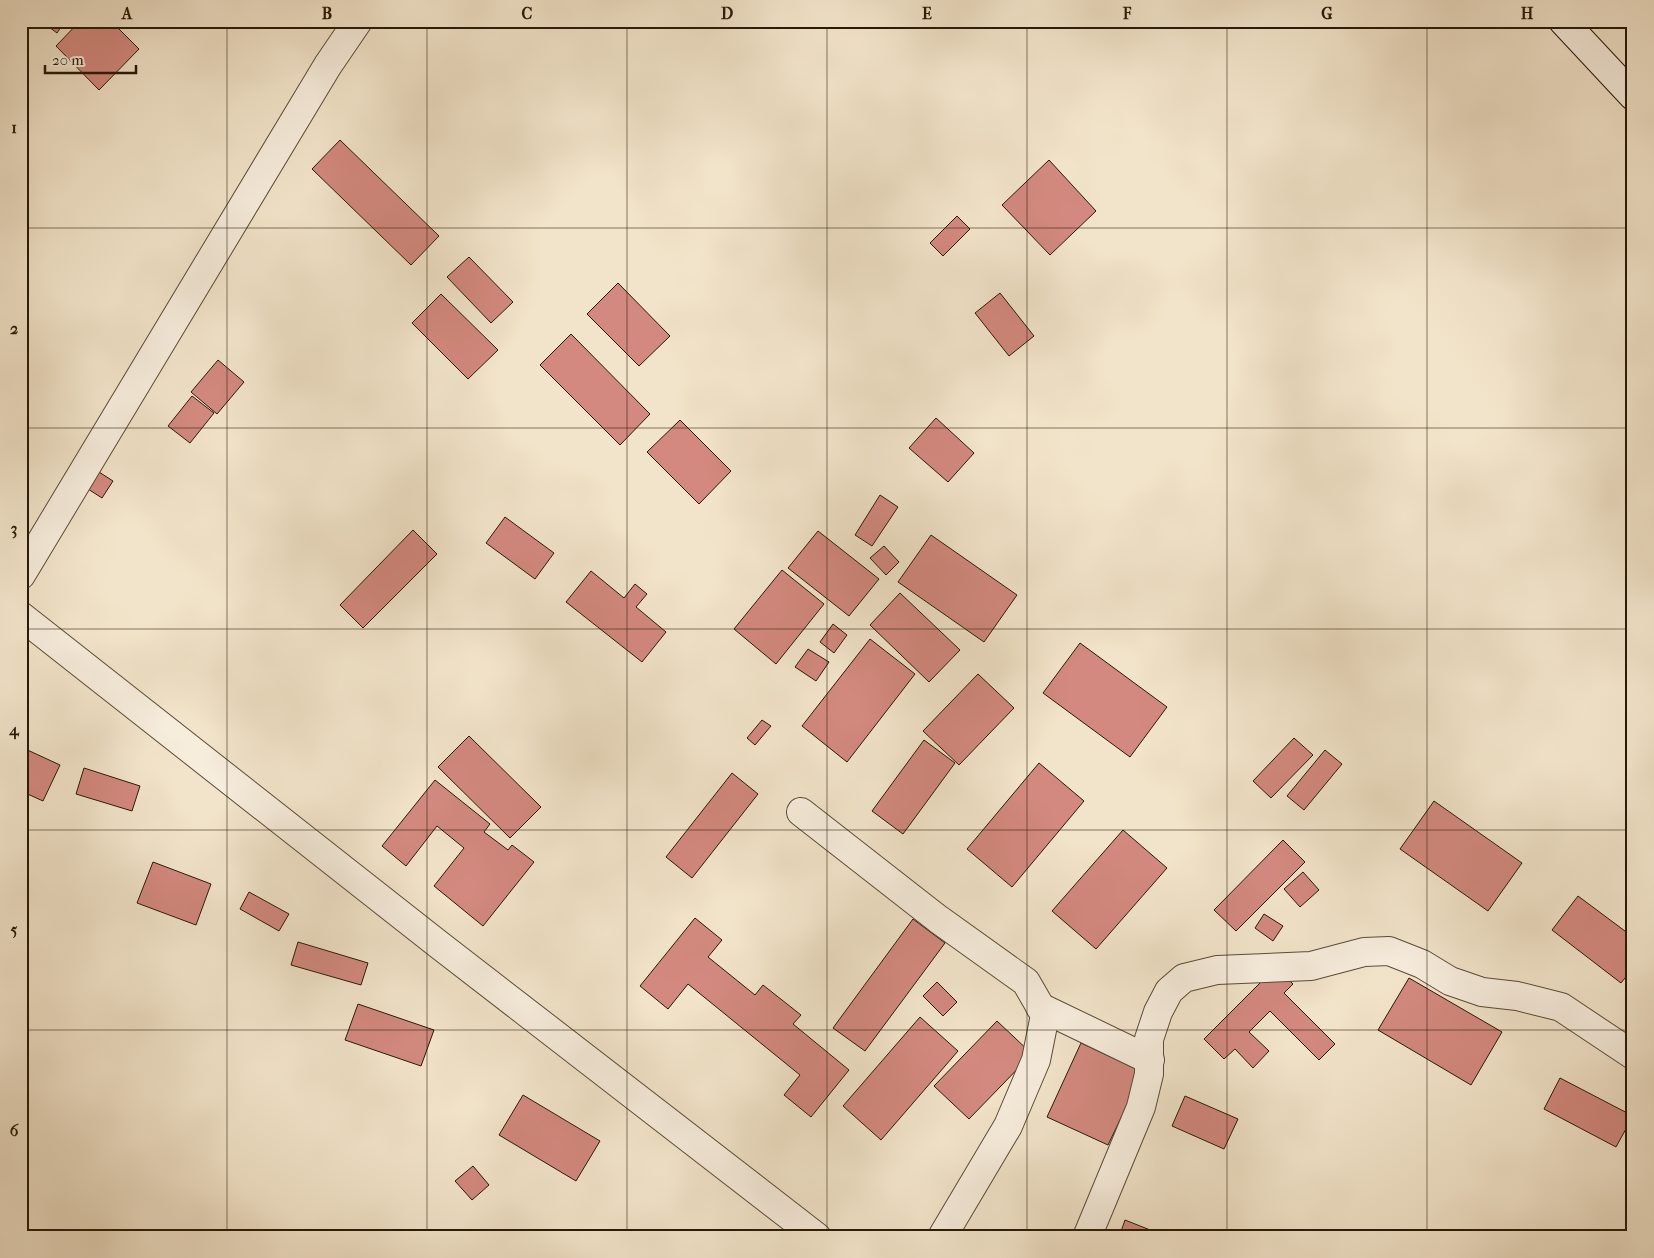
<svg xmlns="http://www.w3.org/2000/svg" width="1654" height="1258" viewBox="0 0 1654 1258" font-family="'IM FELL French Canon',serif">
<rect width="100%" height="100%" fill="#f2e4ca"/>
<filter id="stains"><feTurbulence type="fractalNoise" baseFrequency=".004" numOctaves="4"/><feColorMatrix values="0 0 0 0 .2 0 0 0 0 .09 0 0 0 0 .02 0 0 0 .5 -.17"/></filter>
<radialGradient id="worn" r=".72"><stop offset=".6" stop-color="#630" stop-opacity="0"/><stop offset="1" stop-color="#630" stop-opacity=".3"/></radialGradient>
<g fill="#d3897f" stroke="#271906">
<polygon points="41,21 65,21 57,33"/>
<polygon points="80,21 111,21 139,49 99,90 56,46"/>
<polygon points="340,140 439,236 411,265 312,169"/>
<polygon points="1049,160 1096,211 1050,255 1002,205"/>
<polygon points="957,216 970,229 943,256 930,243"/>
<polygon points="469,257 513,302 491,323 447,277"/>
<polygon points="618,283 670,336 639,366 587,314"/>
<polygon points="1000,293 1034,336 1009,356 975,313"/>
<polygon points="441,294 498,350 468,379 412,323"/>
<polygon points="571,334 650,414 620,445 540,365"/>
<polygon points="218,360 244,382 217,414 191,392"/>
<polygon points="192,396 214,413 190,443 168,426"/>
<polygon points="936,418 974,453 948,482 909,448"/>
<polygon points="680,420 731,471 699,504 647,452"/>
<polygon points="99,472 113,481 102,498 88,489"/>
<polygon points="880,495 898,507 872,546 855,535"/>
<polygon points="505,517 554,553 535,579 486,543"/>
<polygon points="413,530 437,554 363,628 340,605"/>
<polygon points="818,531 879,579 849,616 788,568"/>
<polygon points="931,535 1017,595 984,642 898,582"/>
<polygon points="884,546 899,562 886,575 870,558"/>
<polygon points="782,570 824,604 776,664 734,629"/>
<polygon points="591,571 624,598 635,584 647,594 636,607 666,632 642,662 566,602"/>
<polygon points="900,593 960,650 929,682 870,625"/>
<polygon points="833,624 847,635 834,653 820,642"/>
<polygon points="870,639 915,674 847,762 802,726"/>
<polygon points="1080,643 1167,707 1130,757 1043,693"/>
<polygon points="808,649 829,662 816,681 795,667"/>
<polygon points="978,674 1014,708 959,765 923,731"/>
<polygon points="762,720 771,726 755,745 747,738"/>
<polygon points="469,736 541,807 510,838 438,767"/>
<polygon points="1294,738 1313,755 1271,798 1253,781"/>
<polygon points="924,740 955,763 903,834 872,811"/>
<polygon points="21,747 60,765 43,801 21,791"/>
<polygon points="1325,750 1342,764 1304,810 1287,796"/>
<polygon points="1039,763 1084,801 1012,887 967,849"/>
<polygon points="84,768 140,786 132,811 76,794"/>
<polygon points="732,773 758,794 692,878 666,857"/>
<polygon points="435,780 490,824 484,832 508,850 512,845 534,862 483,926 434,886 464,848 437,826 406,866 382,846"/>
<polygon points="1434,801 1522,863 1488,911 1400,849"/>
<polygon points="1123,830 1167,868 1096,949 1052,911"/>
<polygon points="1283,840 1305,862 1236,931 1214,910"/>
<polygon points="153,862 211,884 196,925 137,903"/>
<polygon points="1303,872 1319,890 1300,907 1284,889"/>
<polygon points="249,892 289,914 279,931 240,909"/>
<polygon points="1578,896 1633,937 1633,968 1621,983 1552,930"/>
<polygon points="1264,914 1283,926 1273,941 1255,928"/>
<polygon points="695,918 722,940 708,957 755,995 763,985 801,1015 793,1024 849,1070 811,1117 784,1095 800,1075 688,984 668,1009 640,986"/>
<polygon points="913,919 945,943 865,1051 833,1028"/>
<polygon points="298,942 368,963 361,985 291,965"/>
<polygon points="1276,967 1293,984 1284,993 1335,1044 1319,1060 1270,1011 1249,1032 1269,1051 1253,1068 1235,1049 1224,1059 1204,1039"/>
<polygon points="1409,978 1502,1032 1471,1085 1378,1030"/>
<polygon points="937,982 957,1002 943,1016 923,996"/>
<polygon points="358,1004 434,1030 421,1066 345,1040"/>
<polygon points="920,1017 958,1051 881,1140 843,1106"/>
<polygon points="997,1021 1032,1054 969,1119 934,1086"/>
<polygon points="1081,1043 1143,1072 1108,1145 1047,1117"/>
<polygon points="1560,1078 1633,1116 1616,1147 1544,1109"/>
<polygon points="523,1095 600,1141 576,1181 499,1135"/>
<polygon points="1185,1096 1238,1119 1224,1149 1172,1126"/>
<polygon points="473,1166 489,1185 472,1200 455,1181"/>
<polygon points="1125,1220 1168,1237 1119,1237"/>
</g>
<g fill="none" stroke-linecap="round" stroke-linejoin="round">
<g stroke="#5a4c37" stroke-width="30">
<g id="street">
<polyline points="21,575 328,65 358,21"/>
<polyline points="21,616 438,944 817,1237"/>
<polyline points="801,812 938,919 1026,982 1045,1015 1036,1060 1008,1126 942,1237"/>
<polyline points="1040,1007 1150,1060"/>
<polyline points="1087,1237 1141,1107 1149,1074 1149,1039 1158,1012 1169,991 1184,978 1217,970 1311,966 1364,952 1389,951 1422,964 1450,981 1482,992 1517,996 1561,1007 1633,1055"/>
</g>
</g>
<g stroke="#271906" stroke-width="30">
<polyline id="secondary" points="1563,21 1633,96"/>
</g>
<use href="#street" stroke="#f7eddd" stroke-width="28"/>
<use href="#secondary" stroke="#f7eddd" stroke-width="28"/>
</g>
<path fill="none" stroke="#271906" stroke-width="1" stroke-opacity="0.55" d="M227 21V1237M427 21V1237M627 21V1237M827 21V1237M1027 21V1237M1227 21V1237M1427 21V1237M21 228H1633M21 428H1633M21 629H1633M21 830H1633M21 1030H1633"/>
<rect width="1654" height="1258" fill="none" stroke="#f2e4ca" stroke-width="55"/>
<path d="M45 65v8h91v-8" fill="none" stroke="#271906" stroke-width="2.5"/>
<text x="52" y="65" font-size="15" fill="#271906" stroke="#f7eddd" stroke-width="4" paint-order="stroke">20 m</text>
<rect x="28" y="28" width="1598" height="1202" fill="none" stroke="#271906" stroke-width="2"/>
<g font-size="16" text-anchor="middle" font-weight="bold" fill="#271906">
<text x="127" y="19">A</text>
<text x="327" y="19">B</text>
<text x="527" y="19">C</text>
<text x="727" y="19">D</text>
<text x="927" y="19">E</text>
<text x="1127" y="19">F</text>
<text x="1327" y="19">G</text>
<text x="1527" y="19">H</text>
<text x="14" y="133">1</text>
<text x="14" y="334">2</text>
<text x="14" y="534">3</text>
<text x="14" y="735">4</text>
<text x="14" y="935">5</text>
<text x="14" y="1136">6</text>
</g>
<rect width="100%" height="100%" filter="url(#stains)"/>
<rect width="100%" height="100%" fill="url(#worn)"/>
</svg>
